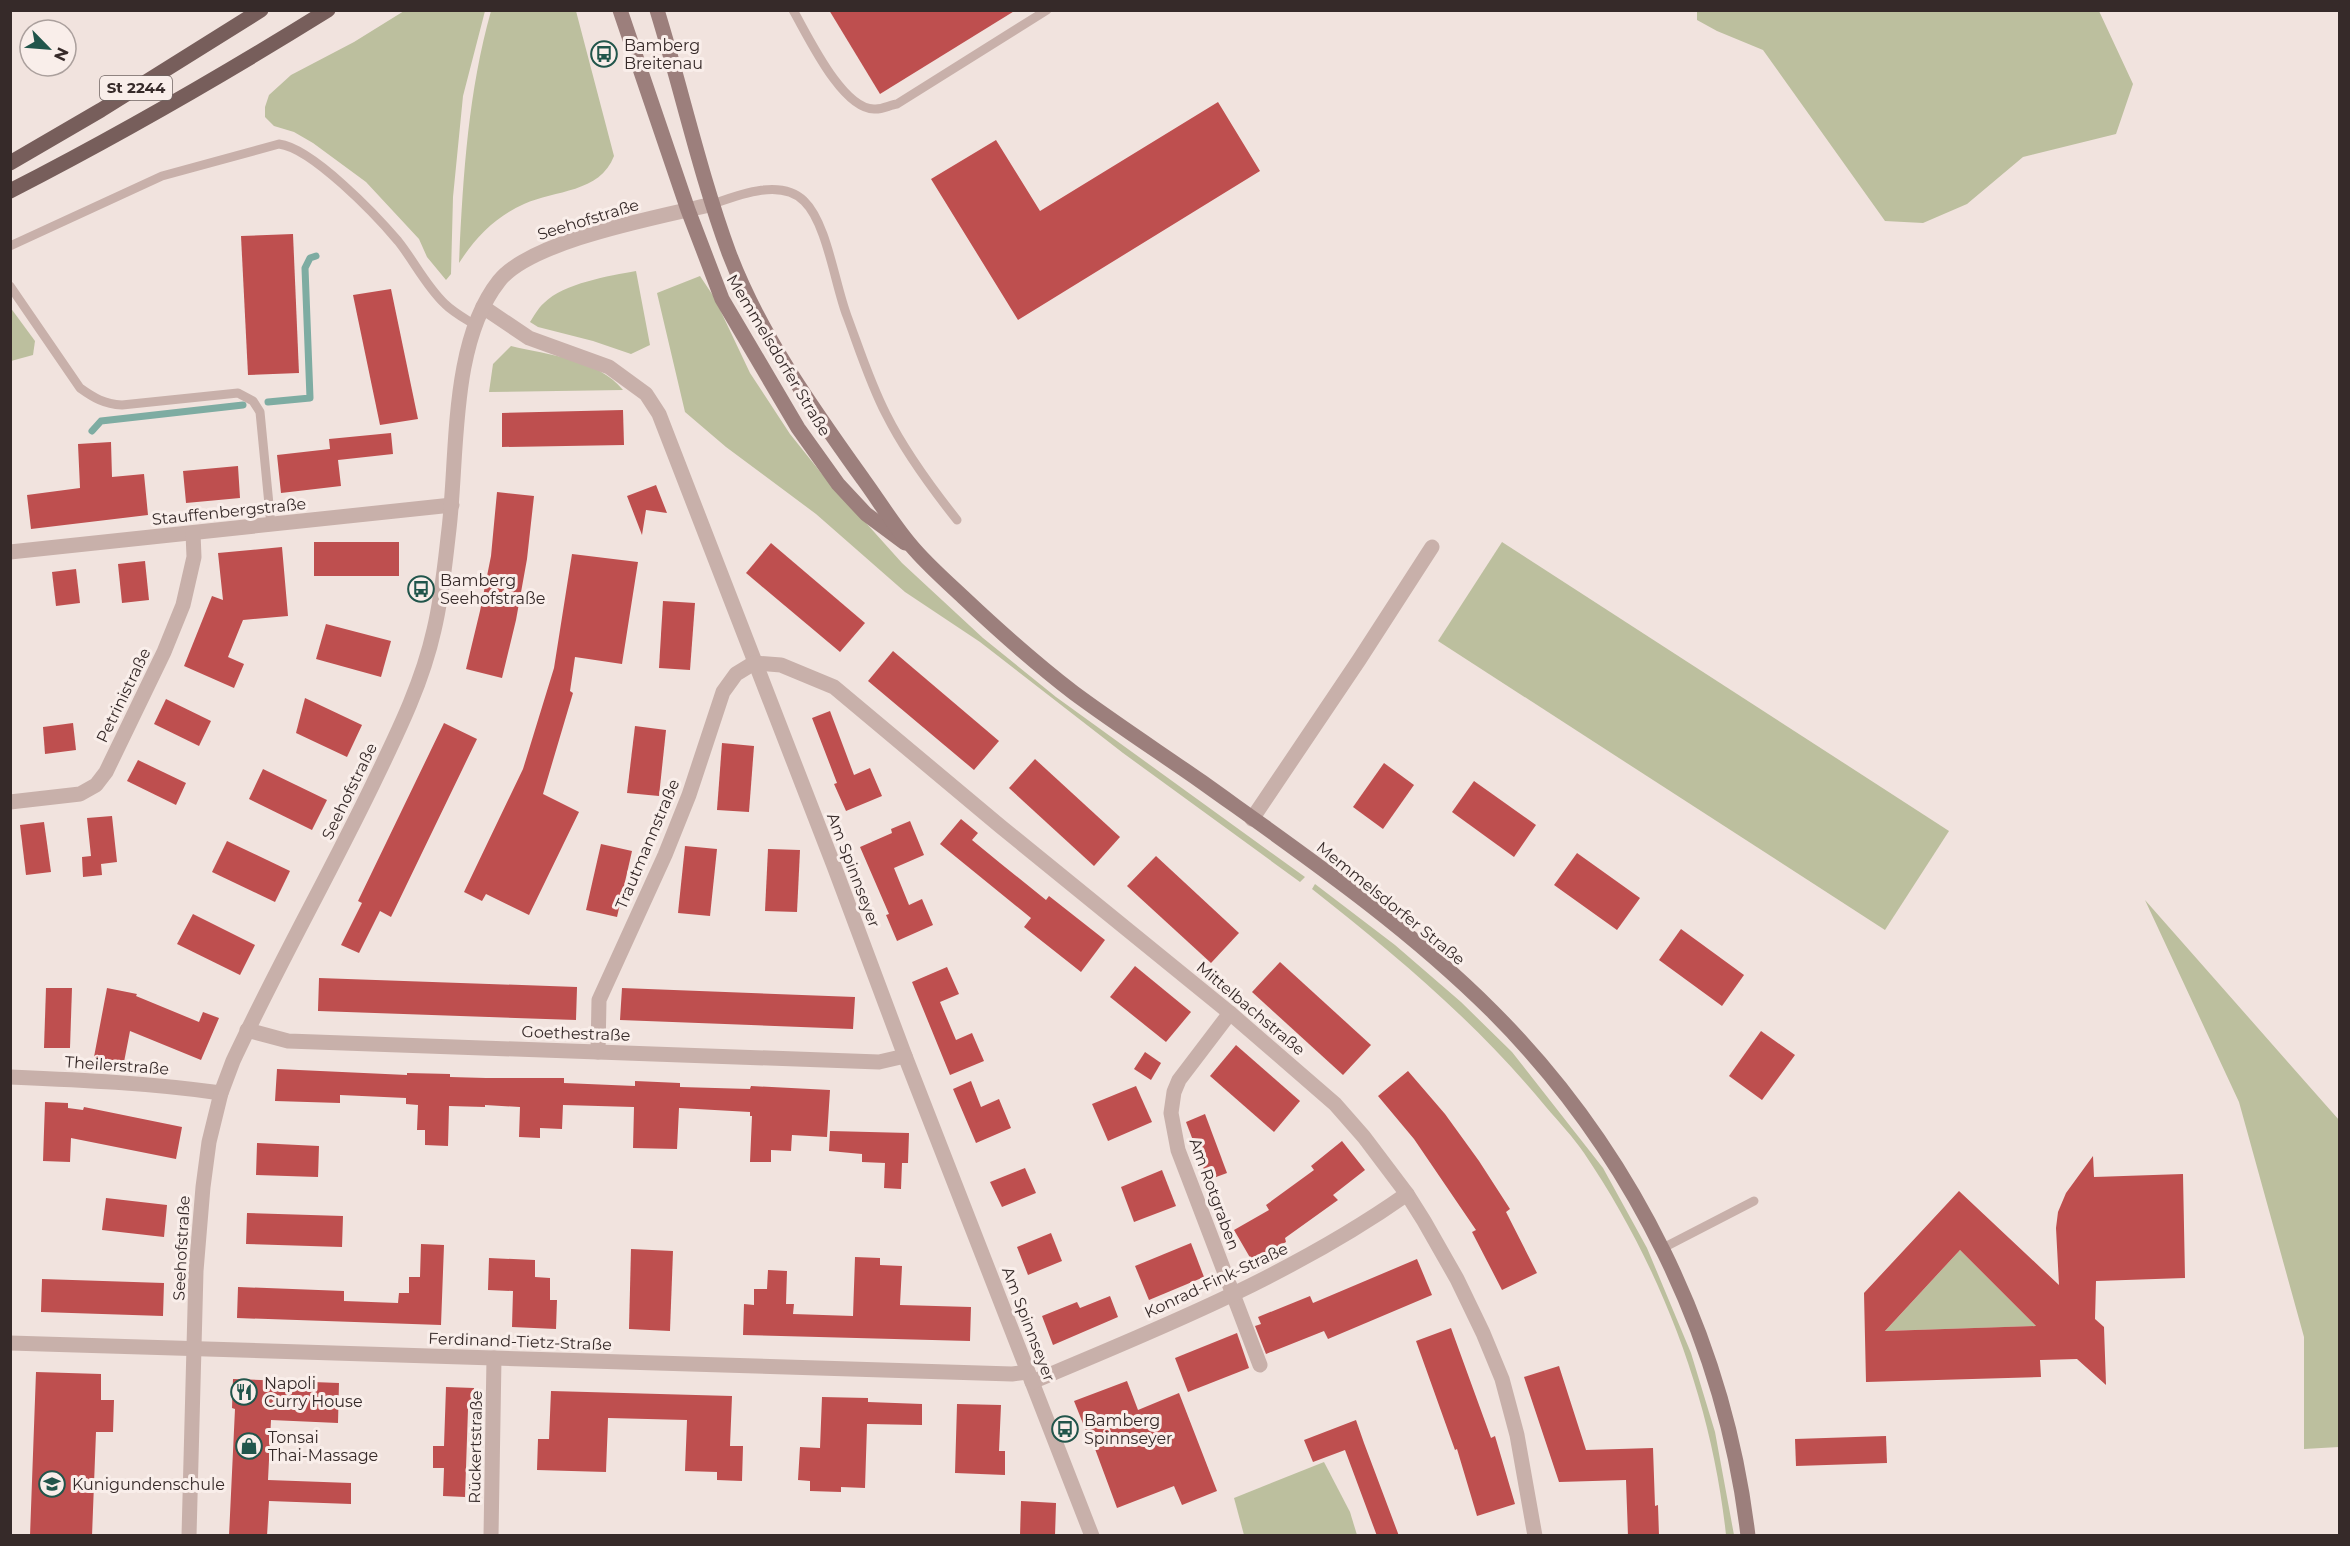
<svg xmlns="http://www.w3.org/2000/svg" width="2350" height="1546" viewBox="0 0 2350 1546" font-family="Montserrat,sans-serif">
<rect width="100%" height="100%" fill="#f1e3de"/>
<g fill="#bcbf9e">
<polygon points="404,11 485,11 463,96 453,197 451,274 446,280 427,257 419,239 366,182 313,143 294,132 274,126 265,117 265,107 269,95 291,75 354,42"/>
<path d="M491 11H576L614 156C600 193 555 190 524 204 495 217 476 237 459 263 463 177 468 93 491 11Z"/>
<polygon points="1697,11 2099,11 2133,84 2116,134 2023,157 1967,204 1923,223 1885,221 1763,50 1717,31 1697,20"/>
<path d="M636 271 650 345 631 354 593 341 538 327 530 322C534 316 538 308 544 303 564 283 609 276 636 271Z"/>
<polygon points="700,276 714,297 750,373 790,434 822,474 902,563 983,638 1056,697 1305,877 1300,882 1123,753 980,642 905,592 816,514 726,447 685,412 657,293"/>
<polygon points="10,307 35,341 33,355 11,361"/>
<path d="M511 346C548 355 598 359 623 390L489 392 493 364Z"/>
<polygon points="1502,542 1949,831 1885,930 1438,641"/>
<path d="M1315 884 1395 945 1461 1002 1512 1052 1603 1168 1647 1248 1691 1353 1715 1432 1734 1535H1726C1712 1400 1660 1265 1584 1153 1573 1137 1559 1122 1546 1107 1478 1024 1396 955 1312 889Z"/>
<polygon points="2145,900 2339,1120 2339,1447 2304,1449 2304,1337 2239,1102"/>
<polygon points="1960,1250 2036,1326 1885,1331"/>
<polygon points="1324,1462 1350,1512 1357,1535 1244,1535 1234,1498"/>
</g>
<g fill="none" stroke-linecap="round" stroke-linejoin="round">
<g stroke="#7eaca2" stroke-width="7">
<polyline points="268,402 310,398 305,268 310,258 316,256"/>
<polyline points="92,431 101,421 243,405"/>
</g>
</g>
<g fill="#be4f4f" fill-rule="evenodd">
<polygon points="829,10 1016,10 880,94"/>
<polygon points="1218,102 1260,171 1018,320 931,179 996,140 1040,211"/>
<polygon points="293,234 299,373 248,375 241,236"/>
<polygon points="391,289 418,419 380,425 353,295"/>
<polygon points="623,410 624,445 502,447 502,413"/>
<polygon points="391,433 393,454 338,460 341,486 281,493 277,455 330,449 329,439"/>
<polygon points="111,442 112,477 144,474 148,515 31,529 27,495 80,488 78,444"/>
<polygon points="238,466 240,498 186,503 183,471"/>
<polygon points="656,485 667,513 646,510 642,535 627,496"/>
<polygon points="497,492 534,496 527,559 516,620 502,678 466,669 480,611 491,556"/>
<rect x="314" y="542" width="85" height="34"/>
<polygon points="771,543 865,623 840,652 746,573"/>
<polygon points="282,547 288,616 243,620 228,657 244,664 234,688 184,666 212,596 223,600 218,553"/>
<polygon points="572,554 638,562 622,664 575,657 570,691 573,693 543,794 579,812 529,915 486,894 482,901 464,892 523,769 554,668"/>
<polygon points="145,561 149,600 122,603 118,564"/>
<polygon points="76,569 80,603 56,606 52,572"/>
<polygon points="663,601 695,603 690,670 659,668"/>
<polygon points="326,624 391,641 381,677 316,659"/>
<polygon points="893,651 999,741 974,770 868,681"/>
<polygon points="305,698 362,725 347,757 296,733"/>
<polygon points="166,699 211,721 199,746 154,724"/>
<polygon points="830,711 854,775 870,768 882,796 846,811 834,784 837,783 812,718"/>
<polygon points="73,723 76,750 45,754 43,727"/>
<polygon points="444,723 477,739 391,917 380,911 359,953 341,945 362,903 358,901"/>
<polygon points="635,726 666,730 659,796 627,793"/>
<polygon points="722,743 754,746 749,812 717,810"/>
<polygon points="1035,759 1120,837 1094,866 1009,788"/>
<polygon points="138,760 186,783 176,805 127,781"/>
<polygon points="1384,763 1414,785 1383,829 1353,807"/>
<polygon points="263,769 327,800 312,830 249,799"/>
<polygon points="1474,781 1536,825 1514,857 1452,812"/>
<polygon points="112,816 117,862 101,864 102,875 83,877 82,857 91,856 87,818"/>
<polygon points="961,819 978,833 972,840 1000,863 1046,900 1049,896 1105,940 1081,972 1024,927 1031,918 940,844"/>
<polygon points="910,821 924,855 894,868 909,905 922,899 933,925 897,941 886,915 889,914 860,847 892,833 891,829"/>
<polygon points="44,822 51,872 26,875 20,825"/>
<polygon points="227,841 290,871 275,902 212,872"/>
<polygon points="601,844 632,851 617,917 586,910"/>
<polygon points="685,846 717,849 710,916 678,913"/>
<polygon points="768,849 800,850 797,912 765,911"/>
<polygon points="1577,853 1640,898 1617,930 1554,885"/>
<polygon points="1156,856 1239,933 1211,963 1127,886"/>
<polygon points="193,914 255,945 240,975 177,944"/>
<polygon points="1681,929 1744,975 1722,1006 1659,960"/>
<polygon points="1280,962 1371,1045 1343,1075 1252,992"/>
<polygon points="1135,966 1191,1012 1166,1042 1110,997"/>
<polygon points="947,967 959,994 940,1002 956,1040 972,1033 984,1061 950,1075 912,982"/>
<polygon points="319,978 577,987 576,1020 318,1011"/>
<polygon points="46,988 72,988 70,1048 44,1048"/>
<polygon points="107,988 137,994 136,996 199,1022 203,1012 219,1018 201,1060 130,1031 124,1062 94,1057"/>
<polygon points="622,988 855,997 853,1029 620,1020"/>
<polygon points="1761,1031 1795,1055 1762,1100 1729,1076"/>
<polygon points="1236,1045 1300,1101 1274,1132 1210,1076"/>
<polygon points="1145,1052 1161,1063 1151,1080 1134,1069"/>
<polygon points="277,1069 407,1075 407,1073 450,1074 450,1077 486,1078 564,1078 564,1083 635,1086 635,1081 680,1083 680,1087 750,1089 751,1086 830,1090 827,1137 792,1135 791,1151 771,1150 771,1162 750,1162 752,1116 750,1116 750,1112 679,1108 677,1149 633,1148 634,1107 563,1105 562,1129 540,1128 540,1138 519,1137 520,1107 485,1105 485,1107 449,1106 448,1146 425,1145 425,1130 417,1130 418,1105 406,1104 406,1098 340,1095 340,1103 275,1101"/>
<polygon points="1408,1071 1445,1114 1479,1161 1510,1209 1506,1212 1537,1273 1502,1290 1472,1232 1476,1230 1414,1139 1378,1096"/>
<polygon points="971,1081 981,1107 999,1099 1011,1128 976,1143 953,1089"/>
<polygon points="1136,1086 1152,1122 1108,1141 1092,1104"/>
<polygon points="45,1102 68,1103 68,1108 83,1110 84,1107 182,1127 176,1159 71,1138 70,1162 43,1161"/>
<polygon points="1205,1114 1227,1173 1208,1180 1186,1122"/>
<polygon points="830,1131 909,1133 908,1163 902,1163 901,1189 884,1188 885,1163 862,1162 862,1154 829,1151"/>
<polygon points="1342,1141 1365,1170 1333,1195 1338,1200 1285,1238 1286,1242 1252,1261 1234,1230 1269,1210 1266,1205 1314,1170 1311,1166"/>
<polygon points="257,1143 319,1146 318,1177 256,1175"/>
<path d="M2093 1156 2094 1177 2183 1174 2185 1278 2096 1281 2095 1319 2104 1327 2106 1385 2077 1359 2040 1360 2041 1377 1866 1382 1864 1293 1959 1191 2059 1285 2056 1228 2058 1212 2066 1193ZM1960 1250 2036 1326 1885 1331Z"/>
<polygon points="1025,1168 1036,1193 1002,1207 990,1182"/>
<polygon points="1162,1170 1176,1206 1134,1222 1121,1187"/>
<polygon points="106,1198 167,1205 164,1237 102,1230"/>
<polygon points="247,1213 343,1216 342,1247 246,1244"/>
<polygon points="1051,1233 1062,1261 1028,1275 1017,1247"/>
<polygon points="1191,1243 1204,1277 1149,1300 1135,1266"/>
<polygon points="421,1244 444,1245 441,1325 237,1318 238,1287 344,1291 344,1301 398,1303 399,1293 409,1293 409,1277 420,1277"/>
<polygon points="631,1249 673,1251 670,1331 629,1329"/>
<polygon points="855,1257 880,1258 880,1265 902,1266 900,1305 971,1307 970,1341 743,1335 744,1304 754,1305 754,1289 767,1289 768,1270 787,1271 786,1304 794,1304 793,1314 853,1316"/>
<polygon points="489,1258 535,1260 535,1277 550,1278 550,1300 557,1300 556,1329 512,1327 513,1291 488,1290"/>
<polygon points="1417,1259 1432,1295 1328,1339 1324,1331 1266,1354 1255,1326 1261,1324 1258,1317 1310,1296 1313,1303"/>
<polygon points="42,1279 164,1283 163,1316 41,1312"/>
<polygon points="1110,1296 1118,1317 1053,1345 1042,1316 1077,1302 1080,1308"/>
<polygon points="1451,1328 1491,1438 1495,1436 1515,1504 1477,1516 1457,1449 1455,1450 1416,1341"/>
<polygon points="1237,1333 1249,1368 1188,1392 1175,1358"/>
<polygon points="1559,1366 1586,1450 1653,1448 1655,1506 1658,1505 1659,1536 1628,1536 1626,1480 1559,1482 1524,1377"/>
<polygon points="36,1372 101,1374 101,1400 114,1400 113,1432 96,1432 92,1536 30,1536"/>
<polygon points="233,1379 339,1383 338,1423 271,1420 268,1480 351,1483 351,1504 269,1501 267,1536 229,1536 235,1409 232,1408"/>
<polygon points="1127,1381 1138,1410 1179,1393 1217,1491 1182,1505 1174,1486 1117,1508 1088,1430 1086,1431 1074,1401"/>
<polygon points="446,1387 474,1388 473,1409 468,1409 465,1497 443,1496 444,1468 433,1468 433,1446 444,1446"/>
<polygon points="551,1391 732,1396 730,1446 743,1446 742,1481 717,1480 717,1472 685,1471 687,1420 608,1418 606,1472 537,1470 538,1439 549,1439"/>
<polygon points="822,1397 868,1398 868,1402 922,1404 922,1425 867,1424 865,1488 841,1487 841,1492 810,1491 810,1481 798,1480 800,1447 820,1448"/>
<polygon points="957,1404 1001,1405 999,1451 1005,1451 1005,1475 955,1473"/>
<polygon points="1356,1420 1364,1443 1399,1536 1377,1536 1345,1450 1313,1462 1304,1440"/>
<polygon points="1886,1436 1887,1463 1796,1466 1795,1439"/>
<polygon points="1021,1501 1056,1503 1055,1536 1020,1536"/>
</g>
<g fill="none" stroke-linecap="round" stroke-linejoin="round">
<g stroke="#c8b0aa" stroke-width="9">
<path d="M793 10C808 36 842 109 874 109 881 110 890 105 897 104L1047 10"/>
<path d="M713 204C738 195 781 178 804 201 827 223 835 285 847 316 859 348 870 383 886 414 905 452 930 486 957 520"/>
<path d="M10 246 162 176 279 144C312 148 376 215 398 241 414 261 426 286 445 304 453 312 464 318 475 325"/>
<path d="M10 286 80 388C94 398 104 404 122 405L238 393 253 401 260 412 271 525"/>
<polyline points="1663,1248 1754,1201"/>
</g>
<g stroke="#c8b0aa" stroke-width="15">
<polyline points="483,307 529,338 609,367 646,394 659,414 834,866 905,1056 1092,1536"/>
<polyline points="10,552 452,505"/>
<polyline points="10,802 80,794 96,785 106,772 164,652 183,605 194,557 193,533"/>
<polyline points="1252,819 1359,660 1432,547"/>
<polyline points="1230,1013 1179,1080 1174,1092 1171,1113 1178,1150 1260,1365"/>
<polyline points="247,1030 288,1041 879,1062 905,1056"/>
<polyline points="598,1052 599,1000 665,855 689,795 723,692 736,674 754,663 781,665 834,687 1000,826 1230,1013 1335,1104 1364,1137 1407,1194 1424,1221 1457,1279 1483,1333 1502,1379 1517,1435 1535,1536"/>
<path d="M10 1077C81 1080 151 1083 221 1093"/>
<polyline points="10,1343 1012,1374 1028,1372"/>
<path d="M1032 1382C1161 1328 1292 1275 1407 1194"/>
<path d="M189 1536 196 1271 203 1187 209 1142 221 1093 233 1061C277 967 328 877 373 784 397 734 422 684 434 630 442 597 445 563 449 529 458 453 450 343 499 281 531 240 660 217 713 204"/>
<polyline points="491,1536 494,1358"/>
</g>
<g stroke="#9c7f7c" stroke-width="15">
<polyline points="620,10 688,210 722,299 798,428 838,484 866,514 905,543"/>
<path d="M657 10C682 91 700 174 729 253 760 335 813 409 863 479 880 502 895 528 915 550 930 567 947 582 963 597 999 631 1035 663 1074 693 1116 724 1159 752 1202 782 1301 853 1405 924 1492 1011 1632 1151 1725 1339 1748 1536"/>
</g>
<g stroke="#775e5b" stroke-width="15">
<polyline points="10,163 101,110 261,10"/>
<path d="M10 191C119 135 225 74 328 10"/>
</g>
</g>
<defs>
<g id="bus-ring" transform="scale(1.35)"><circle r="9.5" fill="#f9eeea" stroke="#21554b" stroke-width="1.5"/><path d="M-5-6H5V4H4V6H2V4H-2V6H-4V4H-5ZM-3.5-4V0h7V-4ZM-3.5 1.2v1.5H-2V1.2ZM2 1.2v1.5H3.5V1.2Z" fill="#21554b"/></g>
<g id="restaurant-ring" transform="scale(1.35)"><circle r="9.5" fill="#f9eeea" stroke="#21554b" stroke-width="1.5"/><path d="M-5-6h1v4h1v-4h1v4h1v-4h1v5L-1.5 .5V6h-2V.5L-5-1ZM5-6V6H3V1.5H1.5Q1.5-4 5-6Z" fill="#21554b"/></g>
<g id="shop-ring" transform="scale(1.35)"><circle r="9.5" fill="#f9eeea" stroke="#21554b" stroke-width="1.5"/><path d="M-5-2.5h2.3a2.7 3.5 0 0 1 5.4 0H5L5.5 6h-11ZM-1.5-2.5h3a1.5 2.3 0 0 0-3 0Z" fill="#21554b"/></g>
<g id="school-ring" transform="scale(1.35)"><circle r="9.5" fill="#f9eeea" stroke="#21554b" stroke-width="1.5"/><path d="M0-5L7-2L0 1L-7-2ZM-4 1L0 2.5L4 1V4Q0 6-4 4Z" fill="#21554b"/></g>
</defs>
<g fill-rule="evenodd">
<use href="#bus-ring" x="604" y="54"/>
<use href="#bus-ring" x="421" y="589"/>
<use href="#restaurant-ring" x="244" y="1392"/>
<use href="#bus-ring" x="1065" y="1429"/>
<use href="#shop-ring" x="249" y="1446"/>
<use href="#school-ring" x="52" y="1484"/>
</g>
<g text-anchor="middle" stroke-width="6" stroke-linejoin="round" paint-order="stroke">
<rect fill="#f9eeea" stroke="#706563" stroke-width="1.5" x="100" y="76" width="72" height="24" rx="4.5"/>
<g font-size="15" font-weight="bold" fill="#362a29">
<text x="136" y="93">St 2244</text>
</g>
<g font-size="16" fill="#362a29" stroke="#f9eeea" text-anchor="start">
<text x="624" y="51">Bamberg<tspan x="624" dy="18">Breitenau</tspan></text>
<text x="440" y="586">Bamberg<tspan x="440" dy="18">Seehofstraße</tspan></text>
<text x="264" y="1389">Napoli<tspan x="264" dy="18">Curry House</tspan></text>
<text x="1084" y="1426">Bamberg<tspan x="1084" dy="18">Spinnseyer</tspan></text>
<text x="268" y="1443">Tonsai<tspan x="268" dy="18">Thai-Massage</tspan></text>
<text x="72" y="1490">Kunigundenschule</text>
</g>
<g font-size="16" fill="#362a29" stroke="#f9eeea">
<text transform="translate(588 219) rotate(-17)" y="6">Seehofstraße</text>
<text transform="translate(779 355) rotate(59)" y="6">Memmelsdorfer Straße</text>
<text transform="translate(229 511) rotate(-6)" y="6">Stauffenbergstraße</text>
<text transform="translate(123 695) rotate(-64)" y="6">Petrinistraße</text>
<text transform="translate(349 791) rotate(-64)" y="6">Seehofstraße</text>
<text transform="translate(647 844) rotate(-67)" y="6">Trautmannstraße</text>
<text transform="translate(854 870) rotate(69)" y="6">Am Spinnseyer</text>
<text transform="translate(1391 903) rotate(39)" y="6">Memmelsdorfer Straße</text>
<text transform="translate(1251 1008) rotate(40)" y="6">Mittelbachstraße</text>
<text transform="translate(576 1033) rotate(2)" y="6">Goethestraße</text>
<text transform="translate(117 1065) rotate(4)" y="6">Theilerstraße</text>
<text transform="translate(1215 1194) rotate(70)" y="6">Am Rotgraben</text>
<text transform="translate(181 1248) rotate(-87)" y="6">Seehofstraße</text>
<text transform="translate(1216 1280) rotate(-25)" y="6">Konrad-Fink-Straße</text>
<text transform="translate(1029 1324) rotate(69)" y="6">Am Spinnseyer</text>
<text transform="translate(520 1341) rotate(2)" y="6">Ferdinand-Tietz-Straße</text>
<text transform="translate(475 1447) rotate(-89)" y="6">Rückertstraße</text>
</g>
</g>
<rect width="2350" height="1546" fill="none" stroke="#362a29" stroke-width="24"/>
<g transform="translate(48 48) rotate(115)"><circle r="28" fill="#f9eeea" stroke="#aba09d" stroke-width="1.5"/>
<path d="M0-4.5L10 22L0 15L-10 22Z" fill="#21554b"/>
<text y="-9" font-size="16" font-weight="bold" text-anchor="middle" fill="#362a29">N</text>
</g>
</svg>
